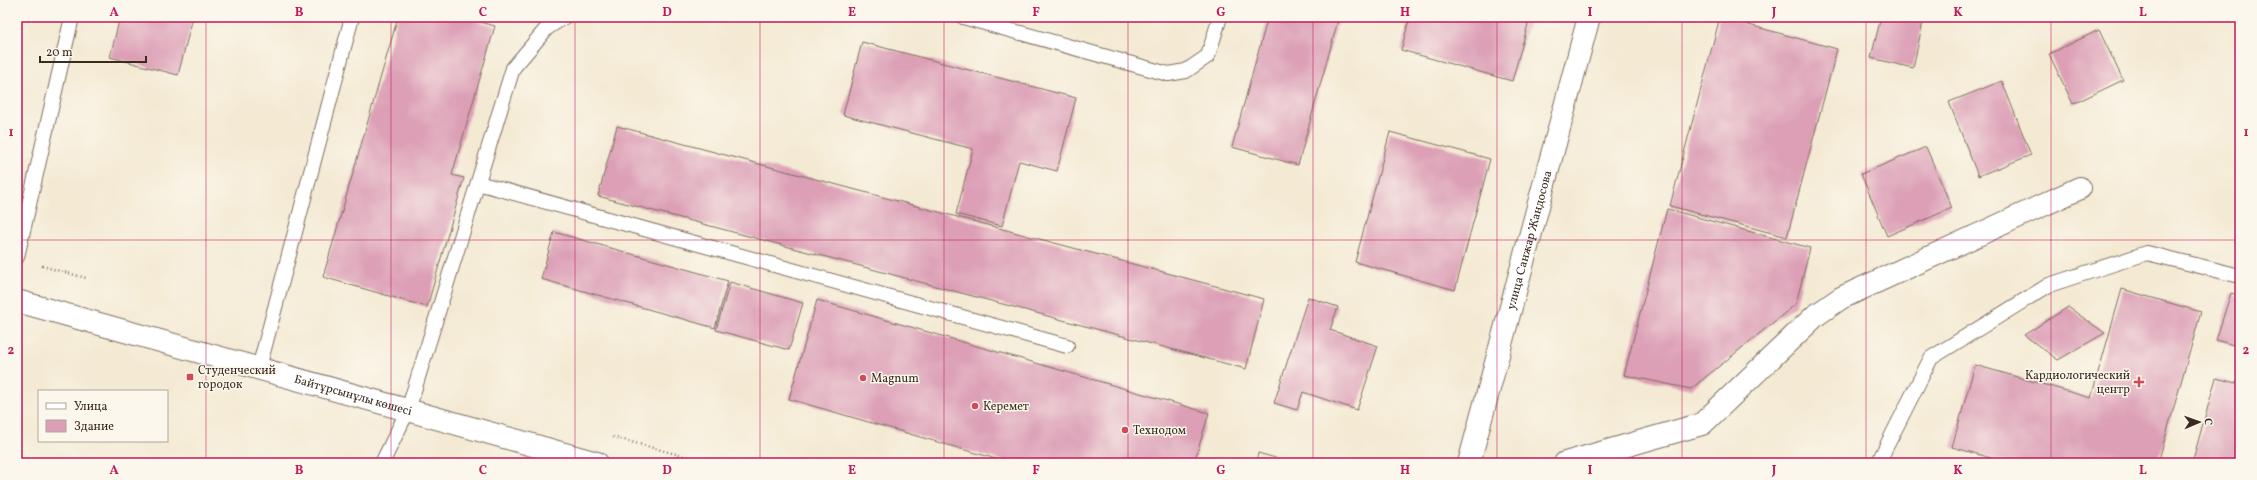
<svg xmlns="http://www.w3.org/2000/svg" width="2257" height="480" viewBox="0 0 2257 480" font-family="Vollkorn,serif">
<rect width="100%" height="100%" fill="#fbf7ec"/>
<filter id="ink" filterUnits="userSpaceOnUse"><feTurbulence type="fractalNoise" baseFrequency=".025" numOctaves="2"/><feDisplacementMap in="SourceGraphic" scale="8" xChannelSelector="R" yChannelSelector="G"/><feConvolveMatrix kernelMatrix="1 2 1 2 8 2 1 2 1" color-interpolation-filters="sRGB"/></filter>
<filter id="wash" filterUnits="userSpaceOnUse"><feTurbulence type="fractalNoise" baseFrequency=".012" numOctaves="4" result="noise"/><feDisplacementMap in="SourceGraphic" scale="16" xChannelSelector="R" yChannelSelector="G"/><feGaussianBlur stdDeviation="0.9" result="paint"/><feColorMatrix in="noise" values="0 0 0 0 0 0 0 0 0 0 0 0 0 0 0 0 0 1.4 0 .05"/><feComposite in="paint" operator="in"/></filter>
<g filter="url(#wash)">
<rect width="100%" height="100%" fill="#f4ead4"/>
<g id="blocks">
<g fill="#dc9fb6">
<polygon points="120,17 193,17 178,75 110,57"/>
<polygon points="398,17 477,17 476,21 495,26 452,175 464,178 427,307 323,277"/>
<polygon points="523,17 536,17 535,21"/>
<polygon points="1268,17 1339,17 1298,165 1232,147"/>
<polygon points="1410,17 1530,17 1512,81 1401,50"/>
<polygon points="1720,17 1837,49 1787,237 1670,206"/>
<polygon points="1881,17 1924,17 1913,68 1871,58"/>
<polygon points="2099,30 2123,80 2073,104 2049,54"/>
<polygon points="862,42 1076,98 1057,171 1019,161 1002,226 956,214 973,149 843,115"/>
<polygon points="2002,81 2031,155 1978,176 1949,102"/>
<polygon points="617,126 1264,299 1246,369 598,196"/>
<polygon points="1390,132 1490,159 1455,290 1355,262"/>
<polygon points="1926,147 1952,208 1887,236 1861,174"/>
<polygon points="1667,209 1810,248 1796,304 1691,389 1624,375"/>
<polygon points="554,232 728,281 715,328 541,279"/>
<polygon points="730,282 803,303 789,350 716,330"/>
<polygon points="2122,289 2201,312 2158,463 2009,463 1952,447 1975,365 2091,398"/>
<polygon points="2231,293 2240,296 2240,347 2216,340"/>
<polygon points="1308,297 1338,307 1330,330 1378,346 1357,410 1303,392 1297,410 1274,403"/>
<polygon points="817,300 1209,413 1194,463 1010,463 789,399"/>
<polygon points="2068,307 2105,333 2058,360 2024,335"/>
<polygon points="2216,378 2240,384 2240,463 2192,463"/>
<polygon points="1258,453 1293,463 1256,463"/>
</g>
</g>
</g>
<g filter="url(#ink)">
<use href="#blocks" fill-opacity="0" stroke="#7c6d5e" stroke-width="1"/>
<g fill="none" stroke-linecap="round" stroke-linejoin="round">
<g stroke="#7c6d5e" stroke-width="16">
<g id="lane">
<polyline points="963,17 1168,74 1186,71 1208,56 1220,17"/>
<polyline points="478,183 1067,346"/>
<polyline points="17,257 72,17"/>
<polyline points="259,368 352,17"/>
<polyline points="382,463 408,410 513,68 547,28 564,17"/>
<polyline points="1878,463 1931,358 2049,285 2147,253 2240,276"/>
</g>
</g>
<g stroke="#7c6d5e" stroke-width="24">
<g id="street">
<path id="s1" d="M1469 463 1589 17"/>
<polyline points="1565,463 1702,424 1815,316 1841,298 2080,188"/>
</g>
</g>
<g stroke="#7c6d5e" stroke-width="24">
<g id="secondary">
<path id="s2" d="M17 301 597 463"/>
</g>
</g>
<g stroke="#7c6d5e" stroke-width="2.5" stroke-dasharray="1 3" stroke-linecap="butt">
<polyline points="42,266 86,278"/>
<polyline points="613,437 709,463"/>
</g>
<use href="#lane" stroke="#fff" stroke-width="14"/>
<use href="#street" stroke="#fff" stroke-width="22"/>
<use href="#secondary" stroke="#fff" stroke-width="22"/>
</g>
</g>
<path fill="none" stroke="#c2185b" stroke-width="1" stroke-opacity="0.55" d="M206 17V463M391 17V463M575 17V463M760 17V463M944 17V463M1128 17V463M1313 17V463M1497 17V463M1682 17V463M1866 17V463M2051 17V463M17 240H2240"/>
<g fill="#d1495b" stroke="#fbf7ec" stroke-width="1.5">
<rect x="186" y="373" width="8" height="8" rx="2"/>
<circle cx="863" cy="378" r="4"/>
<path d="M2137 376h4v4h4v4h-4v4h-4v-4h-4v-4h4z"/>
<circle cx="975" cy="406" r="4"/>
<circle cx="1125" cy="430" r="4"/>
</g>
<g text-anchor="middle" stroke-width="3" stroke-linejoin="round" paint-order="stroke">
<g font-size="12" fill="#3b2a1e" stroke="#fbf7ec">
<text dy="4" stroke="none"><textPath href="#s1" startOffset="231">улица Санжар Жандосова</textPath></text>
<text dy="4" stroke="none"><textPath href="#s2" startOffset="349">Байтұрсынұлы көшесі</textPath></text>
</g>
<g font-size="12" fill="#3b2a1e" stroke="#fbf7ec" text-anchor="start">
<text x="198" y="374">Студенческий<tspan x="198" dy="14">городок</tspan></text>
<text x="2130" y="379" text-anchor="end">Кардиологический<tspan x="2130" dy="14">центр</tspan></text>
<text x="871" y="382">Magnum</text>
<text x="983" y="410">Керемет</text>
<text x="1133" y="434">Технодом</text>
</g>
</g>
<rect width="2257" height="480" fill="none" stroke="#fbf7ec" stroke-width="44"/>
<rect x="38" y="390" width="130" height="52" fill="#fbf7ec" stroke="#aea59a"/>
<rect x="46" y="403" width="20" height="6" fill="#ffffff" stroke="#aea59a"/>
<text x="74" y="410" font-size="12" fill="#3b2a1e">Улица</text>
<rect x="46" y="420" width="20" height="12" fill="#dc9fb6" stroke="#aea59a"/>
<text x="74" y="430" font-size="12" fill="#3b2a1e">Здание</text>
<g transform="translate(2199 422) rotate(88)" stroke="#fbf7ec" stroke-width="3" paint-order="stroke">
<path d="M0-3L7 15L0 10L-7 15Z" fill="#3b2a1e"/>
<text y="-6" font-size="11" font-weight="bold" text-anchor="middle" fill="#3b2a1e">С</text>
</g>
<path d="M40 56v6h106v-6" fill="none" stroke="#3b2a1e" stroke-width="2"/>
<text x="46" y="56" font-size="12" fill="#3b2a1e" stroke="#fbf7ec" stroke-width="3" paint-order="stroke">20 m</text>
<rect x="22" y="22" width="2213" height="436" fill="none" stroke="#c2185b" stroke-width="1.5"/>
<g font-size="13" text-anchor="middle" font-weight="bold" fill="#c2185b">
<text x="114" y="16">A</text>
<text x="299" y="16">B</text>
<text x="483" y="16">C</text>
<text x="667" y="16">D</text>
<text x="852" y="16">E</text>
<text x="1036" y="16">F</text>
<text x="1221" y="16">G</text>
<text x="1405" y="16">H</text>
<text x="1590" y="16">I</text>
<text x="1774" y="16">J</text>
<text x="1958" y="16">K</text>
<text x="2143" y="16">L</text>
<text x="11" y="136">1</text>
<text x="2246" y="136">1</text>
<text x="11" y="354">2</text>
<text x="2246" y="354">2</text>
<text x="114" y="474">A</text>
<text x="299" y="474">B</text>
<text x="483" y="474">C</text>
<text x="667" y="474">D</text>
<text x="852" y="474">E</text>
<text x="1036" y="474">F</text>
<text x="1221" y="474">G</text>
<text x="1405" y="474">H</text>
<text x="1590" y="474">I</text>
<text x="1774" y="474">J</text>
<text x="1958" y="474">K</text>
<text x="2143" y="474">L</text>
</g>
</svg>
